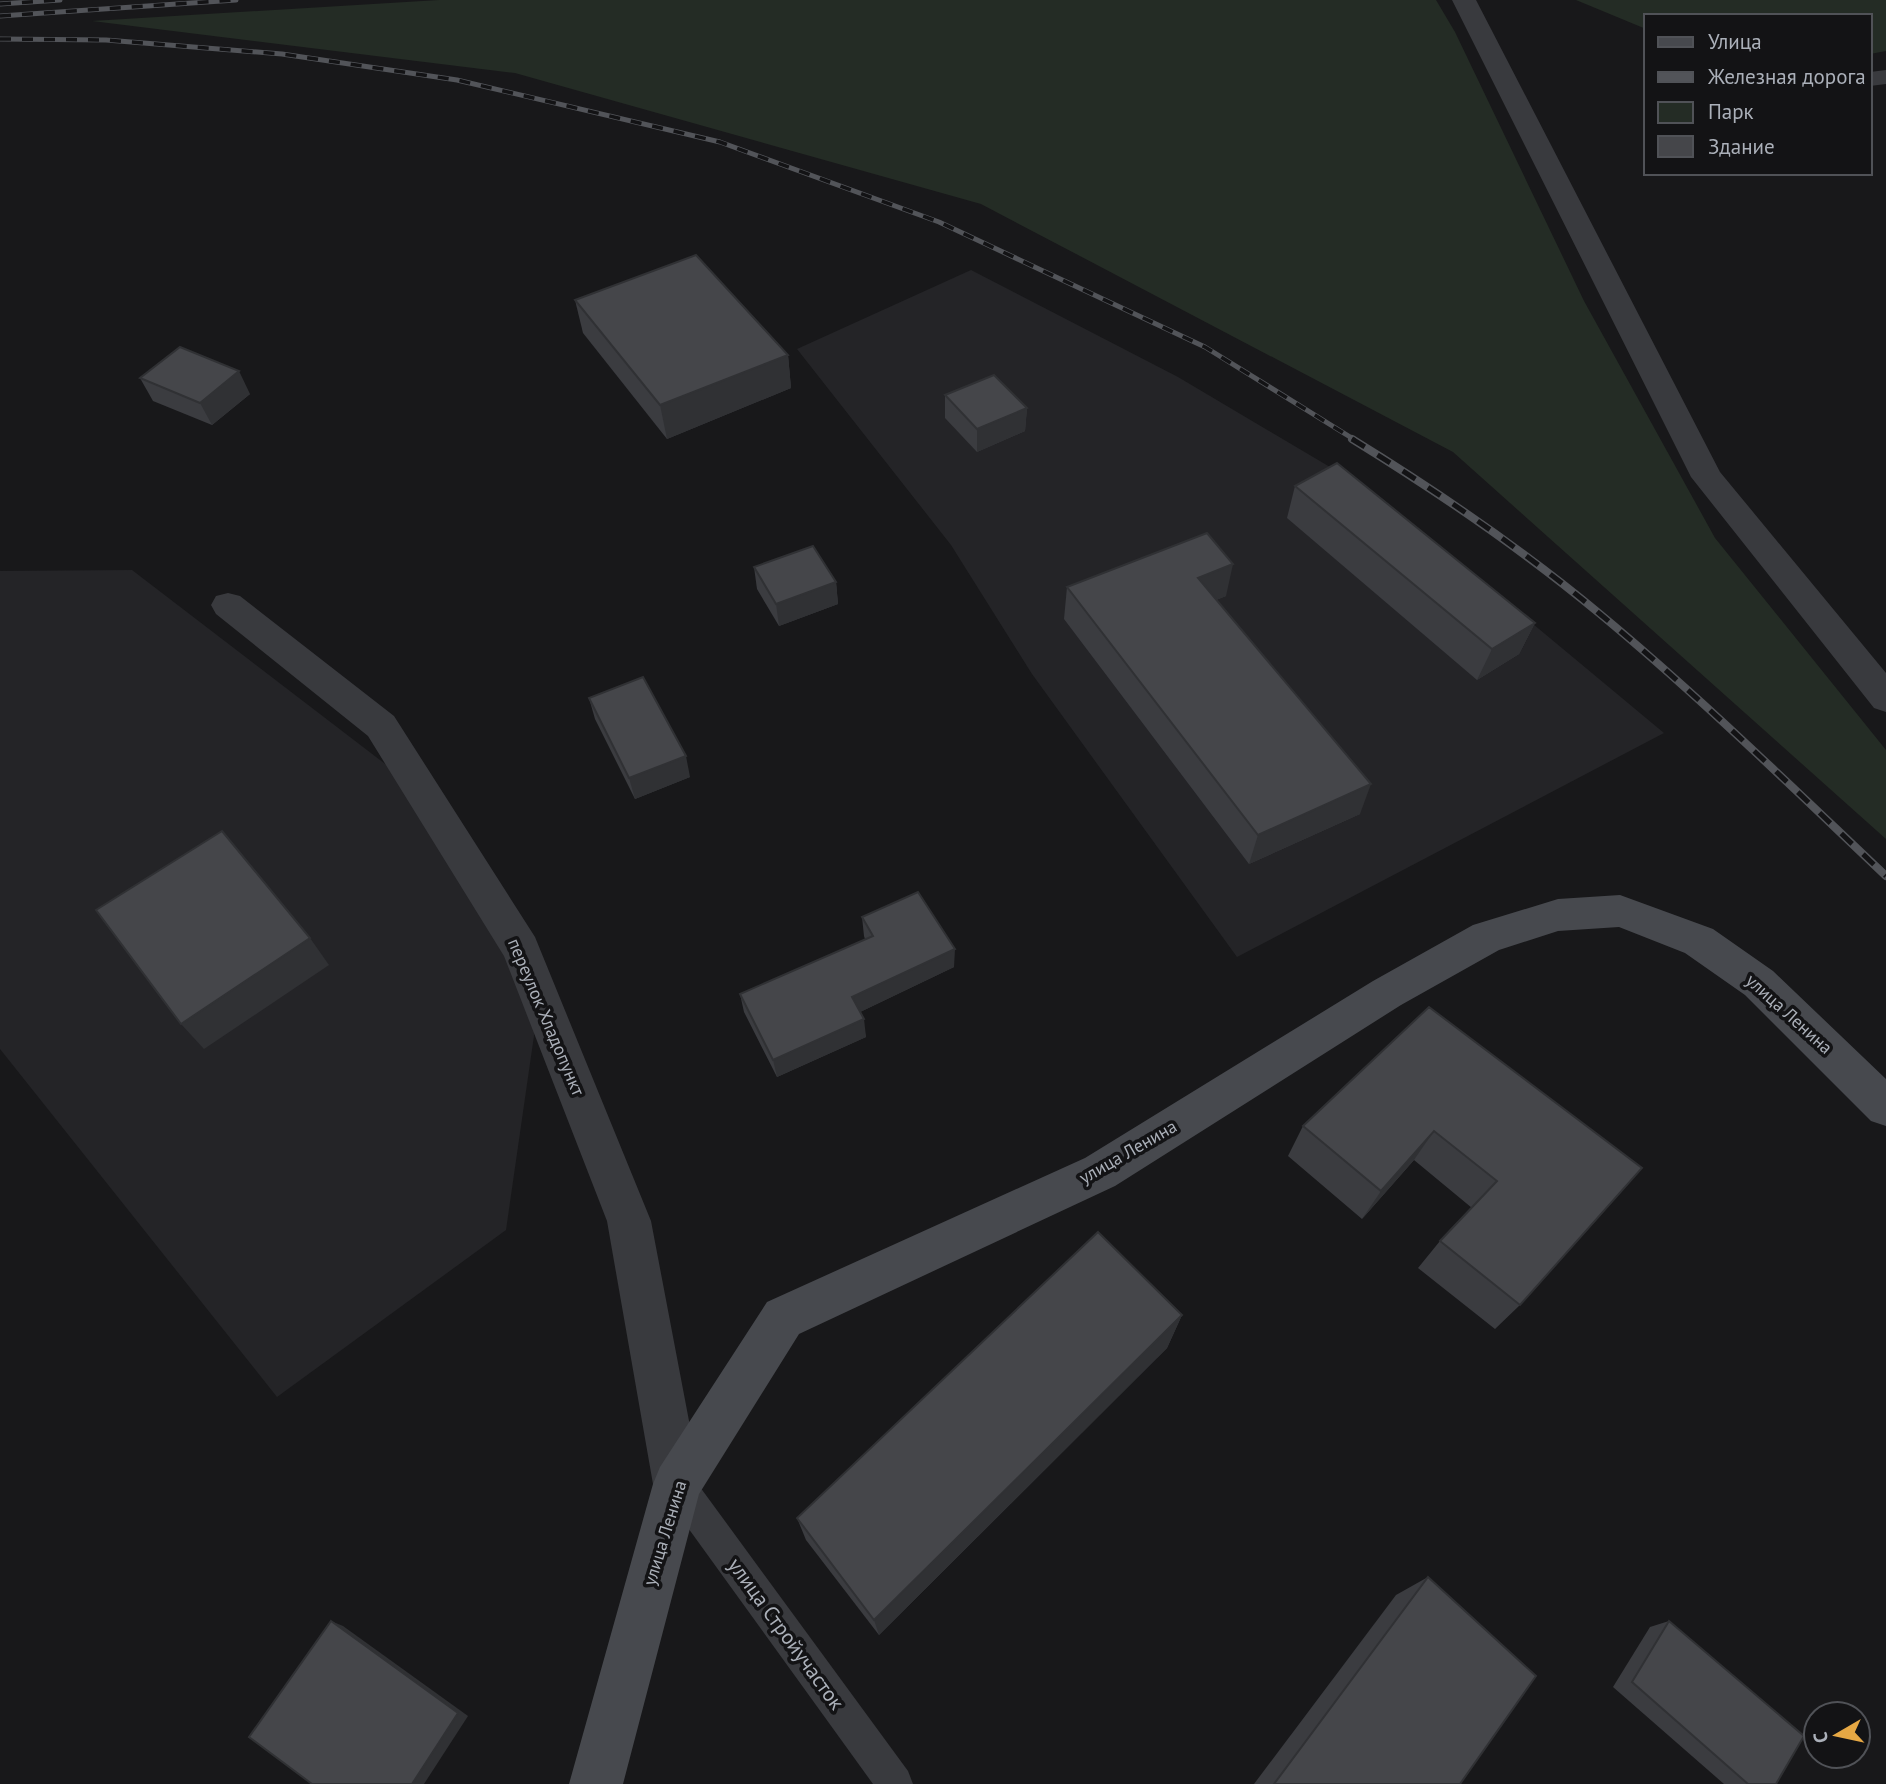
<svg xmlns="http://www.w3.org/2000/svg" width="1886" height="1784" viewBox="0 0 1886 1784" font-family="'PT Sans',sans-serif">
<rect width="100%" height="100%" fill="#18181a"/>
<g fill="#242427">
<polygon points="971,270 1178,377 1379,496 1664,733 1237,957 1032,674 951,545 797,349"/>
<polygon points="132,570 427,796 540,994 506,1230 277,1397 0,1049 0,571"/>
</g>
<g fill="#242c25">
<polygon points="439,0 1436,0 1455,32 1584,301 1715,538 1886,750 1886,839 1453,452 981,204 515,73 92,21"/>
<polygon points="1576,0 1886,0 1886,51 1870,54 1870,16 1646,16 1646,29"/>
</g>
<g fill="none" stroke-linecap="round" stroke-linejoin="round">
<polygon fill="#393a3e" fill-rule="evenodd" points="677,1467 689,1472 908,1771 913,1784 873,1784 665,1496 660,1484 665,1472"/>
<g fill="#393a3e" fill-rule="evenodd">
<polygon points="1452,0 1476,0 1720,472 1886,673 1886,712 1874,708 1691,477"/>
<polygon points="1886,70 1886,84 1870,86 1870,72"/>
<polygon points="228,593 240,596 394,716 535,937 651,1221 701,1484 694,1501 677,1508 660,1501 653,1484 607,1221 504,956 368,736 216,614 211,605 216,596"/>
</g>
<polygon fill="#47494e" fill-rule="evenodd" points="1620,895 1713,929 1773,971 1886,1079 1886,1126 1871,1121 1745,995 1685,953 1619,927 1558,931 1499,950 1401,1005 1115,1186 799,1334 699,1494 623,1784 569,1784 653,1484 660,1467 767,1302 1085,1158 1373,981 1473,925 1558,899"/>
<g stroke="#525459" stroke-width="5">
<g id="rail-far1">
<polyline points="0,4 60,0"/>
<polyline points="0,16 236,0"/>
<polyline points="0,39 106,40 282,54 457,80 720,142 939,222 1205,347 1355,440"/>
</g>
</g>
<g stroke="#525459" stroke-width="8">
<path id="rail" d="M1352 439C1438 492 1522 549 1600 614 1699 696 1792 787 1886 876"/>
</g>
<use href="#rail-far1" stroke="#131315" stroke-width="3.5" stroke-dasharray="11" stroke-linecap="butt"/>
<use href="#rail" stroke="#131315" stroke-width="5" stroke-dasharray="15" stroke-linecap="butt"/>
</g>
<g fill="#3b3c40">
<polygon points="575,300 788,355 791,388 667,439 583,333"/>
<polygon points="140,378 250,394 212,425 153,401"/>
<polygon points="945,395 1027,408 1025,431 977,452 945,418"/>
<polygon points="1295,486 1535,623 1519,654 1477,680 1287,518"/>
<polygon points="754,567 836,582 838,604 779,626 757,589"/>
<polygon points="1067,587 1226,596 1216,600 1360,814 1249,864 1064,619"/>
<polygon points="589,698 690,777 635,799 595,719"/>
<polygon points="862,917 954,967 860,1012 866,1037 777,1077 744,1012 740,994 865,939 864,936"/>
<polygon points="1429,1007 1642,1168 1520,1305 1495,1329 1418,1268 1440,1241 1472,1208 1414,1160 1362,1219 1288,1156 1303,1126"/>
<polygon points="1182,1315 1167,1348 879,1635 806,1540 797,1518"/>
<polygon points="1428,1577 1460,1784 1254,1784 1396,1595"/>
<polygon points="1669,1621 1776,1784 1724,1784 1613,1687 1650,1627"/>
</g>
<g fill="#303134">
<polygon points="788,355 791,388 667,439 660,405"/>
<polygon points="239,371 250,394 212,425 200,403"/>
<polygon points="1027,408 1025,431 977,452 977,429"/>
<polygon points="1233,564 1226,596 1191,610 1198,578"/>
<polygon points="836,582 838,604 779,626 776,604"/>
<polygon points="1535,623 1519,654 1477,680 1492,649"/>
<polygon points="686,756 690,777 635,799 629,778"/>
<polygon points="1371,784 1360,814 1249,864 1258,835"/>
<polygon points="310,938 329,965 204,1049 181,1024"/>
<polygon points="955,949 954,967 854,1015 852,997"/>
<polygon points="864,1019 866,1037 777,1077 773,1060"/>
<polygon points="1434,1131 1414,1160 1362,1219 1381,1191"/>
<polygon points="1182,1315 1167,1348 879,1635 874,1620"/>
<polygon points="331,1621 343,1626 468,1716 424,1784 412,1784"/>
</g>
<g fill="#45464a" stroke="#303134" stroke-width="2">
<polygon points="696,255 788,355 660,405 575,300"/>
<polygon points="180,347 239,371 200,403 140,378"/>
<polygon points="994,375 1027,408 977,429 945,395"/>
<polygon points="1337,463 1535,623 1492,649 1295,486"/>
<polygon points="1207,533 1233,564 1198,578 1371,784 1258,835 1067,587"/>
<polygon points="813,546 836,582 776,604 754,567"/>
<polygon points="643,677 686,756 629,778 589,698"/>
<polygon points="222,831 310,938 181,1024 96,910"/>
<polygon points="918,892 955,949 852,997 864,1019 773,1060 740,994 873,936 862,917"/>
<polygon points="1429,1007 1642,1168 1520,1305 1440,1241 1497,1181 1434,1131 1381,1191 1303,1126"/>
<polygon points="1098,1232 1182,1315 874,1620 797,1518"/>
<polygon points="1428,1577 1536,1676 1460,1784 1274,1784"/>
<polygon points="331,1621 458,1713 412,1784 312,1784 249,1737"/>
<polygon points="1669,1621 1804,1736 1776,1784 1748,1784 1632,1682"/>
</g>
<g text-anchor="middle" stroke-width="7" stroke-linejoin="round" paint-order="stroke">
<g font-size="18" fill="#abb0b9" stroke="#131315">
<text transform="translate(1789 1014) rotate(42)" y="6">улица Ленина</text>
<text transform="translate(546 1017) rotate(67)" y="6">переулок Хладопункт</text>
<text transform="translate(1128 1152) rotate(-30)" y="6">улица Ленина</text>
<text transform="translate(665 1533) rotate(-73)" y="6">улица Ленина</text>
</g>
<g font-size="21" fill="#abb0b9" stroke="#131315">
<text transform="translate(786 1634) rotate(54)" y="7">улица Стройучасток</text>
</g>
</g>
<rect x="1644" y="14" width="228" height="161" fill="#131315" stroke="#505257" stroke-width="2"/>
<rect x="1658" y="37" width="35" height="10" fill="#47494e" stroke="#505257" stroke-width="2"/>
<text x="1708" y="49" font-size="21" fill="#abb0b9">Улица</text>
<rect x="1658" y="72" width="35" height="10" fill="#525459" stroke="#505257" stroke-width="2"/>
<text x="1708" y="84" font-size="21" fill="#abb0b9">Железная дорога</text>
<rect x="1658" y="102" width="35" height="21" fill="#242c25" stroke="#505257" stroke-width="2"/>
<text x="1708" y="119" font-size="21" fill="#abb0b9">Парк</text>
<rect x="1658" y="136" width="35" height="21" fill="#45464a" stroke="#505257" stroke-width="2"/>
<text x="1708" y="154" font-size="21" fill="#abb0b9">Здание</text>
<g transform="translate(1837 1735) rotate(261)"><circle r="33" fill="#131315" stroke="#505257" stroke-width="2"/>
<path d="M0-5L12 26L0 18L-12 26Z" fill="#e6a844"/>
<text y="-10" font-size="19" font-weight="bold" text-anchor="middle" fill="#abb0b9">С</text>
</g>
</svg>
